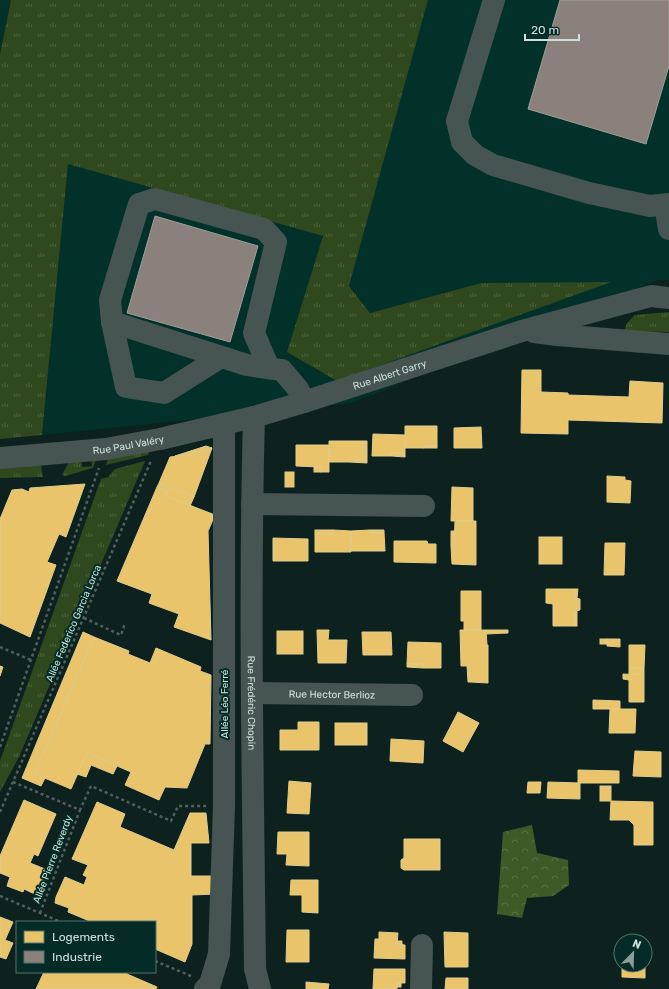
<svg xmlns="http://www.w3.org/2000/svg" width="669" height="989" viewBox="0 0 669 989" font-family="Rubik,sans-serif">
<defs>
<pattern id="grass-tufts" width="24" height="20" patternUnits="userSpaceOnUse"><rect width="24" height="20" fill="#2f481d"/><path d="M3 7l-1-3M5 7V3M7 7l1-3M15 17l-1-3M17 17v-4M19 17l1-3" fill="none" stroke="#4c623d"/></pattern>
<pattern id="forest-crowns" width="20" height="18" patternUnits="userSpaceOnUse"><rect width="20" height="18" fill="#3d5b27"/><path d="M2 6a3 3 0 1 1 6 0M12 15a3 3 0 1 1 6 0" fill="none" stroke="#587246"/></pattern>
</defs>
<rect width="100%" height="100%" fill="#0d221f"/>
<g fill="#02312a">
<polygon points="0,0 11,0 0,54"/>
<polygon points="428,0 669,0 669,280 658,280 352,403 42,435 68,163 323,236 287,352 481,283 370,313 349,286"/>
</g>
<g fill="url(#grass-tufts)">
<polygon points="11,0 428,0 349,286 370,313 481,283 611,282 337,381 287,352 323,236 68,164 42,435 0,439 0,54"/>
<polygon points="669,312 669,332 624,331 627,323 635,315"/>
<polygon points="151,449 148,455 106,465 109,455"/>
<polygon points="91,457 97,457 93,468 65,476 62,475 69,462 81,458 82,467 92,466"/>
<polygon points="145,461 19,757 0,792 0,761 101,479 108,477 115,469"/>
<polygon points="41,465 43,477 0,478 0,467"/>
</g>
<polygon fill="url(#forest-crowns)" points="532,825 537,853 568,860 569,885 553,896 527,898 522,918 497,914 503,832"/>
<g fill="#e9c46a" stroke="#e0cc8c">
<polygon points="522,370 541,370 541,392 568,393 568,395 629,397 630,381 663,383 662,423 568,420 568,434 521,433"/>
<polygon points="405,426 437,426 437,446 424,446 424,448 405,448"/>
<polygon points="481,427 482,448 454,448 454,428"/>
<polygon points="373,434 405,435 405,453 391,453 392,456 372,456"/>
<polygon points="329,441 362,441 362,460 349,460 349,462 329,462"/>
<polygon points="362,441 367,441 367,461 362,460"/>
<polygon points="296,445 329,445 329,472 320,472 320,467 296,466"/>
<polygon points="206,446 212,448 195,454 175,456"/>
<rect x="424" y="446" width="13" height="2"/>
<polygon points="212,448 194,497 159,483 170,457 195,454"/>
<polygon points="391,453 405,453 405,457 392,456"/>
<polygon points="349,460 367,461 367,463 349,462"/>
<rect x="314" y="467" width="6" height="5"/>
<rect x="285" y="472" width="9" height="15"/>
<polygon points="607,476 625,477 625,480 631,481 630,503 607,502"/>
<polygon points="159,483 194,497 190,506 166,496 168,491 157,487"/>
<polygon points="85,484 66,537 59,534 47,562 56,565 30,637 0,623 0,519 12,490 22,489 29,492 30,488"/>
<polygon points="157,487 168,491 166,496 215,515 208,531 211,640 174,627 179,614 149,603 152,594 117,581"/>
<polygon points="452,487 473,488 473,521 451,521"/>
<polygon points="455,521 476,521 476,565 452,564 451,546 454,547"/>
<rect x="315" y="530" width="18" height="4"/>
<polygon points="333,530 351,531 351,552 315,552 315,534 333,534"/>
<polygon points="369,530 384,530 384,532 370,532"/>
<polygon points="369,530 370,532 384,532 385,551 351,551 351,531"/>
<polygon points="451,531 455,531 454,547 451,546"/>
<rect x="539" y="537" width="23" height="27"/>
<polygon points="273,538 308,539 308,561 273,561"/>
<polygon points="394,541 427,541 428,544 436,544 436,563 394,562"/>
<polygon points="605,543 625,543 624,575 604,575"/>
<polygon points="546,589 575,589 575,598 580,599 580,610 575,611 575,626 553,626 553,604 546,603"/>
<polygon points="575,589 578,589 577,598 575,598"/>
<polygon points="461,591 481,591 481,630 464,630 464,621 461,621"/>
<rect x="575" y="611" width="2" height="15"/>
<polygon points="317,630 329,630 328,640 347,640 346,663 318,663"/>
<polygon points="460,630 486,630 487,645 488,645 488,683 470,682 469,666 461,666"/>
<polygon points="486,630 508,630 508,633 486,634"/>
<rect x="277" y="631" width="26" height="23"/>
<polygon points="83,632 94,637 35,774 45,778 41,786 22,778"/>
<polygon points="362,632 391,632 392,655 363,655"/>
<polygon points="94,637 129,651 128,654 150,663 156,648 201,667 200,671 211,675 210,744 205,744 187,788 165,787 159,800 125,785 131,772 87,753 71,789 35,774"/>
<rect x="600" y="639" width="7" height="5"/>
<polygon points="607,639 620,639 620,647 607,646"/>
<polygon points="408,642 441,643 441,668 423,668 423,664 407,664"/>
<polygon points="629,645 645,645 644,668 629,668"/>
<polygon points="407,664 423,664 423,668 407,667"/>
<polygon points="0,666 3,667 0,676"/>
<polygon points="467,666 469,666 470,682 468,682"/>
<polygon points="629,668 644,668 644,675 629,674"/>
<polygon points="623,674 644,675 644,702 629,702 629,680 623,679"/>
<polygon points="593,700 620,701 620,709 593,709"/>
<polygon points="610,709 636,709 635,733 609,733"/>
<polygon points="458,712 479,723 463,752 443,741"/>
<polygon points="298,722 319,722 319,750 280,750 280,730 298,730"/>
<rect x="335" y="723" width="32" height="22"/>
<polygon points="391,739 424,741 423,763 390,761"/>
<polygon points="635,751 661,752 661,777 633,776"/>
<polygon points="87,753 117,766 113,774 91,765 86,777 77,774"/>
<polygon points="578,770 619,771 619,783 578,783"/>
<polygon points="289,781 311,783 309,814 287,813"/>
<polygon points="528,782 541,782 540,793 527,793"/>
<polygon points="548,782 580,783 580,799 547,798"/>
<rect x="600" y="786" width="11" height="15"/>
<polygon points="24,800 56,814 38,856 34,854 30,863 50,871 39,896 24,889 23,892 7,886 10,877 0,873 0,856"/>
<polygon points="611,801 653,802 653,845 634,845 634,825 629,820 610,820"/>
<polygon points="97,802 125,814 120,827 174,850 190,813 206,813 209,843 191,843 191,876 216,876 216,894 192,895 192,944 185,962 155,949 155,922 92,922 68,912 69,908 55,903 56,897 65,877 84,885 87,877 83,875 88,865 72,859"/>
<polygon points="278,832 309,832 309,866 286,865 287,854 277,854"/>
<polygon points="404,839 440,839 440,870 404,870 401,868 401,860 404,858"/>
<polygon points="291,880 318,880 318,913 302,912 302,895 290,895"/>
<polygon points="0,917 13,922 5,940 13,943 6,959 0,957"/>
<polygon points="287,930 309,930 309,962 286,962"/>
<polygon points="379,932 398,933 397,944 405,945 405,959 374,958 375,939 379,939"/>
<polygon points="444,932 468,933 468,967 445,967"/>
<polygon points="622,939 645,939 645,978 622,977 622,965 645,965 645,941 622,941"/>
<polygon points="397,941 402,941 402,945 397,944"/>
<polygon points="374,969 405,969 405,983 397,983 397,989 373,989"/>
<polygon points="44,972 127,972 127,974 157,987 156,989 36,989"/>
<polygon points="446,978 468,978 468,989 445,989"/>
<polygon points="306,982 329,984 328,989 306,989"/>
<rect x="397" y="983" width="4" height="4"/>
</g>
<g fill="#8a817c" stroke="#9e9e98">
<polygon points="560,0 669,0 669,66 646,144 528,109"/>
<polygon points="155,216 258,246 230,342 127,313"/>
</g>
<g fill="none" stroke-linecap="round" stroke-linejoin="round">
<g stroke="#525f5d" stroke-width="2.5" stroke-dasharray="3 3" stroke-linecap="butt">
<polyline points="84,618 121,635 125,623"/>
<polyline points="0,647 31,660"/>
<polyline points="0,747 99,468"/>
<polyline points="13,782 80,810 91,786 171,821 178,806 206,806"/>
<polyline points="0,812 151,461"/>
<polyline points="0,896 61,922"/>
<polyline points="40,913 80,810"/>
<polyline points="155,961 191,976"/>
</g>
<g stroke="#465452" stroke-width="22">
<polyline points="494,0 457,121 462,142 475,155 493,165 589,193 650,206 669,204"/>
<polyline points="665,205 669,229"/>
<polyline points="112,322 126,387 164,393 221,357"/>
<polyline points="534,332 557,335 669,344"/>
<path d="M269 368 254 333 276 242 264 229 155 199 139 204 110 300 112 322 247 365C259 367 270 369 282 370L298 389 304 402"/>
<path id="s1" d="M254 417C249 601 253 785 255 969L260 989"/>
<path id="s2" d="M0 458 106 449 160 439 254 417 304 402 525 330 651 296 669 298"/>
<polyline points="252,504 424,506"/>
<path id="s3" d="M252 693 412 695"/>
<polyline points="205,989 210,984 219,954 224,806 224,424"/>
<polyline points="421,989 422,945"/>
</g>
</g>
<g text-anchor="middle" stroke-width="4" stroke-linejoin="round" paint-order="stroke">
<g font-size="10" fill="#cce0db" stroke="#042b25">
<text dy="4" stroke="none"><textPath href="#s2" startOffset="400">Rue Albert Garry</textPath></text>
<text dy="4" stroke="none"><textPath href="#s2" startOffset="129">Rue Paul Valéry</textPath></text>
<text transform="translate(73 623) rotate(-67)" y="4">Allée Federico Garcia Lorca</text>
<text dy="4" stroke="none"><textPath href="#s3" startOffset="80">Rue Hector Berlioz</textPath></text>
<text dy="4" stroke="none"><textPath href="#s1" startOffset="286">Rue Frédéric Chopin</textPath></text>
<text transform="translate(224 704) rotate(-90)" y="4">Allée Léo Ferré</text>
<text transform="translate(52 859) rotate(-69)" y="4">Allée Pierre Reverdy</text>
</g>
</g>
<rect x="16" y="921" width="140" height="52" fill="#042b25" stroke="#54736e"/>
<rect x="24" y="931" width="20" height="12" fill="#e9c46a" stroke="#54736e"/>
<text x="52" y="941" font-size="12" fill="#cce0db">Logements</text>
<rect x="24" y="951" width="20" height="12" fill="#8a817c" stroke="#54736e"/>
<text x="52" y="961" font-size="12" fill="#cce0db">Industrie</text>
<g transform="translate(633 953) rotate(23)"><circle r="19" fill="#042b25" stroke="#54736e"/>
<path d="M0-3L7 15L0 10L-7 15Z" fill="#899e99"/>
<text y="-6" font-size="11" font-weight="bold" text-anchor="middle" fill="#cce0db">N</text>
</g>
<path d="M525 34v6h54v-6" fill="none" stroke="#cce0db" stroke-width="2"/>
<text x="531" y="34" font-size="12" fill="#cce0db" stroke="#042b25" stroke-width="3" paint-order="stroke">20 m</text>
</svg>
